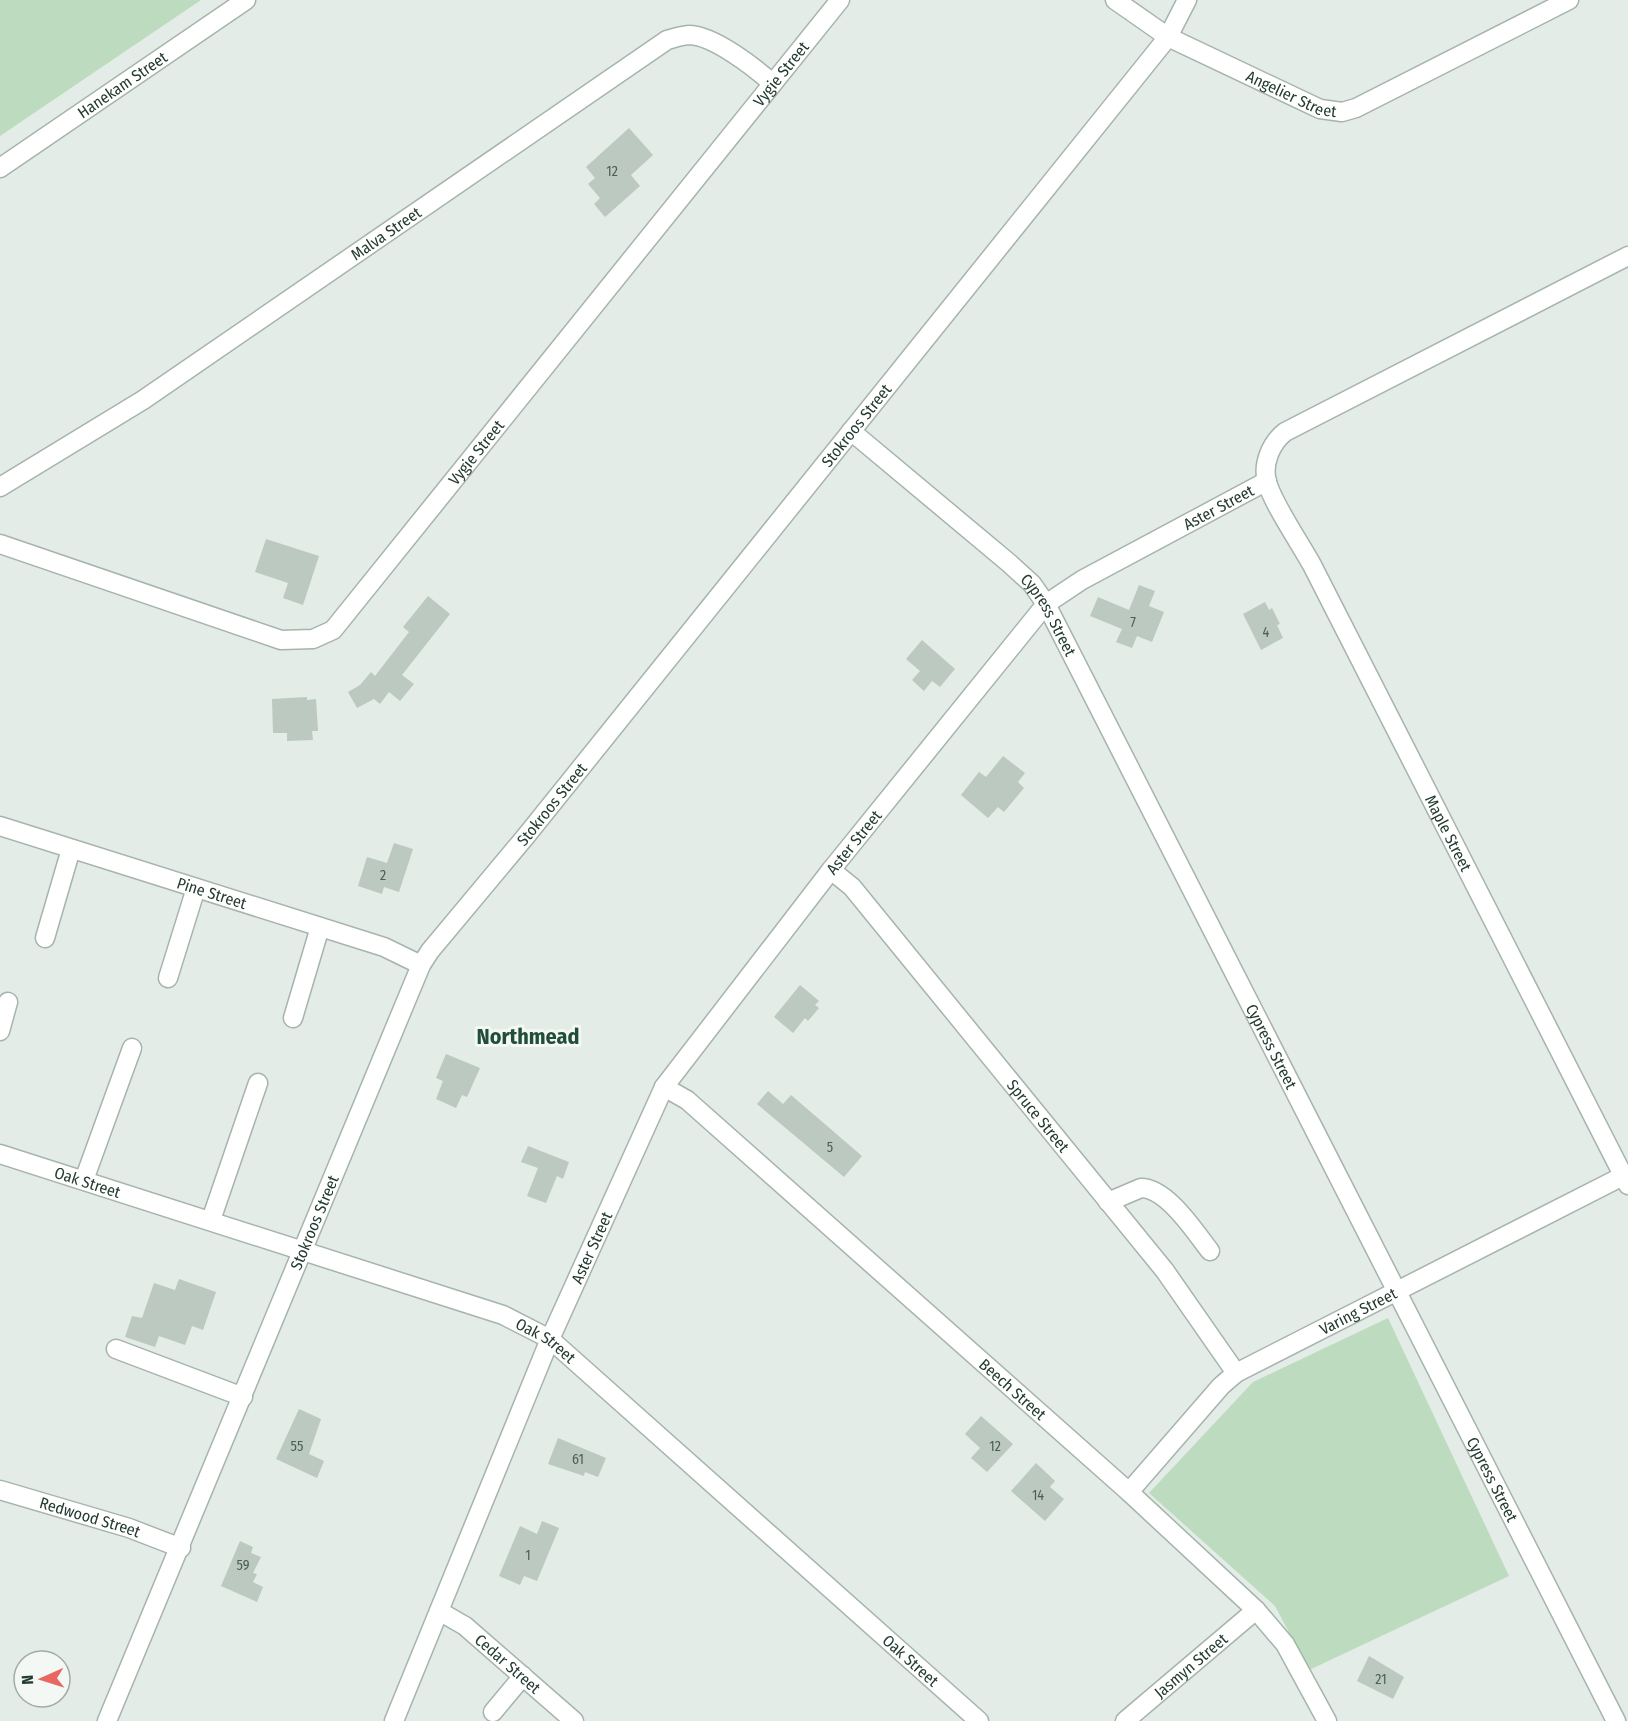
<svg xmlns="http://www.w3.org/2000/svg" width="1628" height="1721" viewBox="0 0 1628 1721" font-family="'Fira Sans Condensed',sans-serif">
<rect width="100%" height="100%" fill="#e3ece6"/>
<g fill="#bddcbf">
<polygon points="0,0 201,0 0,136"/>
<polygon points="1388,1318 1509,1576 1309,1670 1275,1606 1149,1493 1253,1382"/>
</g>
<g fill="#bbc9c1">
<polygon points="629,128 653,155 631,175 640,186 605,217 594,204 600,198 588,184 595,178 586,167"/>
<polygon points="266,539 319,556 303,605 283,598 288,583 255,572"/>
<polygon points="1139,585 1155,591 1149,606 1164,612 1152,642 1137,636 1132,648 1116,642 1122,629 1090,616 1098,597 1129,610"/>
<polygon points="428,596 450,614 402,675 414,684 400,701 389,692 380,704 374,699 357,708 348,692 360,685 371,672 375,676 409,632 403,627"/>
<polygon points="1265,602 1269,610 1272,608 1280,624 1277,625 1283,638 1261,650 1243,614"/>
<polygon points="922,640 955,669 940,687 932,681 924,691 912,680 920,671 906,659"/>
<polygon points="307,697 307,700 316,699 318,731 312,731 313,740 287,741 287,733 273,733 272,699"/>
<polygon points="1003,756 1025,773 1018,782 1024,788 1004,812 998,807 988,818 961,795 979,772 986,777"/>
<polygon points="394,843 413,849 399,892 384,887 382,894 358,886 367,857 387,863"/>
<polygon points="800,985 819,1001 815,1005 819,1008 808,1021 805,1018 793,1033 774,1017"/>
<polygon points="446,1054 480,1068 467,1097 462,1095 456,1108 436,1099 443,1081 436,1078"/>
<polygon points="768,1091 783,1104 791,1095 862,1156 844,1177 757,1104"/>
<polygon points="528,1146 569,1162 563,1179 557,1176 546,1203 527,1196 538,1168 521,1162"/>
<polygon points="179,1279 216,1292 203,1330 192,1326 185,1345 159,1336 155,1347 125,1337 132,1316 142,1318 154,1283 175,1290"/>
<polygon points="299,1409 321,1419 309,1454 324,1461 317,1478 276,1459"/>
<polygon points="981,1416 1013,1444 987,1472 971,1458 980,1448 965,1434"/>
<polygon points="558,1438 606,1458 598,1477 585,1472 584,1476 548,1464"/>
<polygon points="1036,1463 1055,1481 1050,1487 1064,1499 1045,1521 1011,1491"/>
<polygon points="542,1521 559,1528 537,1581 524,1576 520,1585 499,1576 520,1526 537,1534"/>
<polygon points="240,1541 253,1547 251,1553 261,1557 253,1573 257,1574 253,1582 263,1587 257,1602 221,1586"/>
<polygon points="1369,1656 1404,1677 1393,1699 1357,1681"/>
</g>
<g fill="none" stroke-linecap="round" stroke-linejoin="round">
<g stroke="#a6b4ac" stroke-width="21">
<g id="minor">
<path id="s1" d="M1115 0 1168 37 1320 109 1342 112 1356 108 1569 0"/>
<path id="s2" d="M0 168 246 0"/>
<path id="s3" d="M1628 256 1285 432C1271 443 1262 464 1267 482 1273 504 1300 543 1312 565L1628 1185"/>
<path id="s4" d="M851 431 1009 563 1032 584 1046 604 1616 1721"/>
<path id="s5" d="M0 487 143 400 667 40C675 38 682 35 690 35 714 36 754 67 772 83"/>
<path id="s6" d="M0 544 281 640 313 639 333 630 840 0"/>
<path id="s7" d="M0 826 384 947 421 965"/>
<path id="s8" d="M831 870 852 887 1165 1271 1236 1373"/>
<polyline points="45,938 71,849"/>
<polyline points="168,978 196,888"/>
<polyline points="293,1018 320,927"/>
<polyline points="0,1031 8,1002"/>
<path id="s9" d="M664 1087 687 1100 1129 1492 1256 1610 1285 1644 1327 1721"/>
<path id="s10" d="M0 1154 503 1315 550 1339 979 1721"/>
<polyline points="84,1180 132,1048"/>
<path d="M1108 1202 1141 1188C1167 1188 1195 1232 1210 1251"/>
<polyline points="211,1220 258,1083"/>
<polyline points="116,1349 243,1397"/>
<path id="s11" d="M0 1490 129 1528 181 1548"/>
<path id="s12" d="M1129 1492 1221 1386 1236 1373 1623 1176"/>
<path id="s13" d="M439 1611 465 1626 574 1721"/>
<polyline points="493,1712 523,1676"/>
<path id="s14" d="M107 1721 421 965 430 951 526 836 1168 37 1187 0"/>
<path id="s15" d="M394 1721 550 1339 664 1087 831 870 1046 604 1082 580 1267 481"/>
<path id="s16" d="M1125 1721 1256 1610"/>
</g>
</g>
<use href="#minor" stroke="#fff" stroke-width="18"/>
</g>
<g text-anchor="middle" stroke-width="6" stroke-linejoin="round" paint-order="stroke">
<g font-size="14" fill="#4a5f54">
<text x="612" y="176">12</text>
<text x="1133" y="627">7</text>
<text x="1266" y="637">4</text>
<text x="383" y="880">2</text>
<text x="830" y="1152">5</text>
<text x="297" y="1451">55</text>
<text x="995" y="1451">12</text>
<text x="578" y="1464">61</text>
<text x="1038" y="1500">14</text>
<text x="528" y="1560">1</text>
<text x="243" y="1570">59</text>
<text x="1381" y="1684">21</text>
</g>
<g font-size="16" fill="#243c30" stroke="#f3f8f5">
<text dy="6" stroke="none"><textPath href="#s6" startOffset="1065">Vygie Street</textPath></text>
<text dy="6" stroke="none"><textPath href="#s2" startOffset="148">Hanekam Street</textPath></text>
<text dy="6" stroke="none"><textPath href="#s1" startOffset="201">Angelier Street</textPath></text>
<text dy="6" stroke="none"><textPath href="#s5" startOffset="462">Malva Street</textPath></text>
<text dy="6" stroke="none"><textPath href="#s14" startOffset="1512">Stokroos Street</textPath></text>
<text dy="6" stroke="none"><textPath href="#s6" startOffset="579">Vygie Street</textPath></text>
<text dy="6" stroke="none"><textPath href="#s15" startOffset="1503">Aster Street</textPath></text>
<text dy="6" stroke="none"><textPath href="#s4" startOffset="272">Cypress Street</textPath></text>
<text dy="6" stroke="none"><textPath href="#s14" startOffset="1026">Stokroos Street</textPath></text>
<text dy="6" stroke="none"><textPath href="#s3" startOffset="837">Maple Street</textPath></text>
<text dy="6" stroke="none"><textPath href="#s15" startOffset="999">Aster Street</textPath></text>
<text dy="6" stroke="none"><textPath href="#s7" startOffset="222">Pine Street</textPath></text>
<text dy="6" stroke="none"><textPath href="#s4" startOffset="758">Cypress Street</textPath></text>
<text dy="6" stroke="none"><textPath href="#s8" startOffset="322">Spruce Street</textPath></text>
<text dy="6" stroke="none"><textPath href="#s10" startOffset="92">Oak Street</textPath></text>
<text dy="6" stroke="none"><textPath href="#s14" startOffset="540">Stokroos Street</textPath></text>
<text dy="6" stroke="none"><textPath href="#s15" startOffset="513">Aster Street</textPath></text>
<text dy="6" stroke="none"><textPath href="#s12" startOffset="297">Varing Street</textPath></text>
<text dy="6" stroke="none"><textPath href="#s10" startOffset="578">Oak Street</textPath></text>
<text dy="6" stroke="none"><textPath href="#s9" startOffset="462">Beech Street</textPath></text>
<text dy="6" stroke="none"><textPath href="#s4" startOffset="1244">Cypress Street</textPath></text>
<text dy="6" stroke="none"><textPath href="#s11" startOffset="94">Redwood Street</textPath></text>
<text dy="6" stroke="none"><textPath href="#s10" startOffset="1064">Oak Street</textPath></text>
<text dy="6" stroke="none"><textPath href="#s13" startOffset="87">Cedar Street</textPath></text>
<text dy="6" stroke="none"><textPath href="#s16" startOffset="86">Jasmyn Street</textPath></text>
</g>
<g font-size="22" font-weight="bold" fill="#214d39" stroke="#f3f8f5">
<text x="528" y="1044">Northmead</text>
</g>
</g>
<g transform="translate(42 1679) rotate(267)"><circle r="28" fill="#f3f8f5" stroke="#a0ada6" stroke-width="1.5"/>
<path d="M0-4.5L10 22L0 15L-10 22Z" fill="#e96763"/>
<text y="-9" font-size="16" font-weight="bold" text-anchor="middle" fill="#243c30">N</text>
</g>
</svg>
